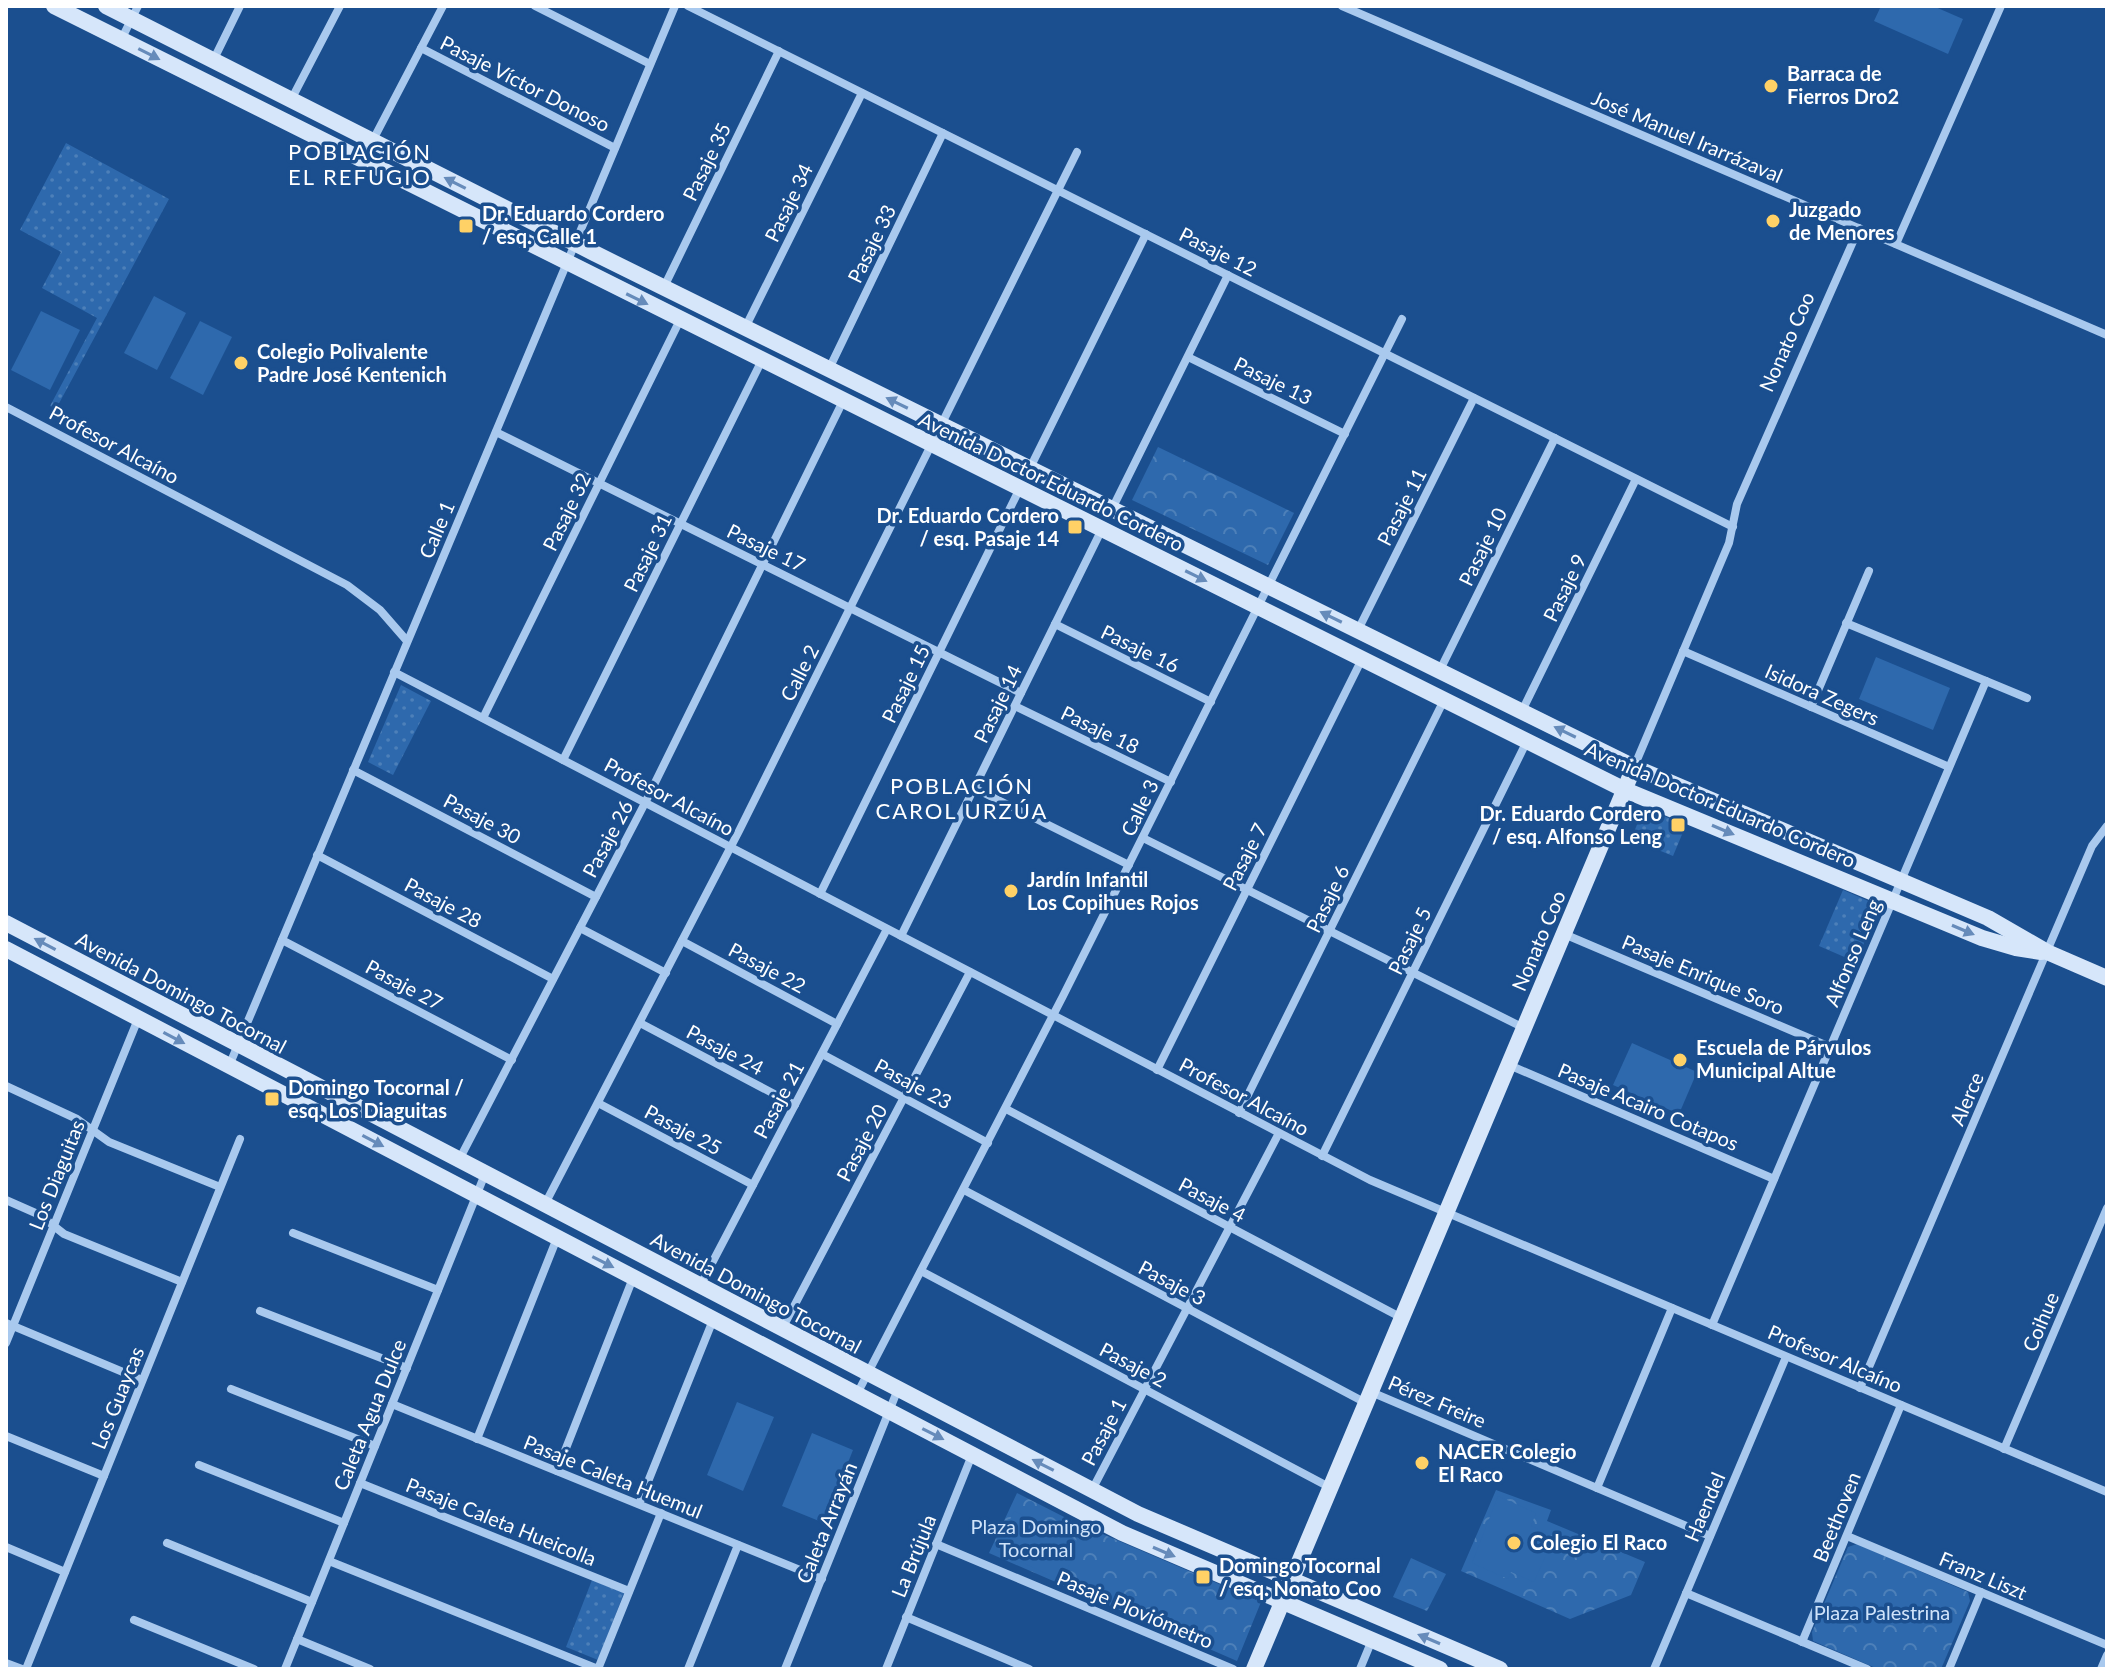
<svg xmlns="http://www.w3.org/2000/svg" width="2113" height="1675" viewBox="0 0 2113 1675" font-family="Lato,sans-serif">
<defs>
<pattern id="grass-dots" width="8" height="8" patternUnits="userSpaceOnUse" patternTransform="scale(2)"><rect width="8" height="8" fill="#2e69ad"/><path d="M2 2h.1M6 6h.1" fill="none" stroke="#4d80b9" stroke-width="1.8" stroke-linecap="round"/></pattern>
<pattern id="park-crowns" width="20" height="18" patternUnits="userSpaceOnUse" patternTransform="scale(2)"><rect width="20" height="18" fill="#2e69ad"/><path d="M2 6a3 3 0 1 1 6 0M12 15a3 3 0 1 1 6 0" fill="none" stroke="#4d80b9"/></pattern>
</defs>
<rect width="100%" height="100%" fill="#1b4f8f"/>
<g fill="url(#grass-dots)">
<polygon points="66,143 169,199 56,409 50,406 97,318 42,288 61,252 20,230"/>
<polygon points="401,685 431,701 393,775 368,762"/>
<polygon points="1644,808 1686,825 1673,856 1631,839"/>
<polygon points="1843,890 1880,906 1856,962 1819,946"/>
<polygon points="592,1580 624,1593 598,1660 566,1647"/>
</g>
<g fill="url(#park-crowns)">
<polygon points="1158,447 1294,513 1268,565 1132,500"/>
<polygon points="1496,1490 1551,1510 1547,1521 1645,1562 1631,1595 1570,1619 1461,1571"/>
<polygon points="1017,1493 1070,1520 1261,1602 1237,1661 989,1553"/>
<polygon points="1857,1544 1968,1592 1970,1601 1941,1669 1878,1669 1813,1641 1812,1632 1848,1547"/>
<polygon points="1411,1558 1446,1574 1427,1611 1393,1597"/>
</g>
<g fill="#2e69ad">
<polygon points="1881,6 1933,6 1963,19 1948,54 1874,21"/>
<polygon points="154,296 186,313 157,370 124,353"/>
<polygon points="41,311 80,330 50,390 11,370"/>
<polygon points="200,321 232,337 203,395 170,378"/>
<polygon points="1876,657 1950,688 1933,730 1859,699"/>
<polygon points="1632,1043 1697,1072 1679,1114 1613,1085"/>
<polygon points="737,1402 774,1417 743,1491 707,1475"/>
<polygon points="812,1433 853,1450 824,1523 782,1506"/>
<polygon points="1498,1496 1536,1513 1531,1526 1554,1537 1534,1582 1511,1572 1508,1579 1472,1563"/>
<polygon points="1014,1511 1080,1542 1062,1581 996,1550"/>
</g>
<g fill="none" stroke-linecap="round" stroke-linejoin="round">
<g stroke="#a9c9ee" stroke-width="8">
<polyline points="535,6 650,64"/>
<polyline points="688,6 1733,527"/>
<polyline points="1342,6 2107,335"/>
<polyline points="121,40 138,6"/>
<polyline points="421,48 615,148"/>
<polyline points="213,61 240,6"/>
<polyline points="291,100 340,6"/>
<polyline points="362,161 443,6"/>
<polyline points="1896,244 2001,6"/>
<polyline points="664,287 779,51"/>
<polyline points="745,328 862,93"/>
<polyline points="1188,357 1345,434"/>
<polyline points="829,369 943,133"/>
<polyline points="6,407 347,585 380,610 407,641"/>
<polyline points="496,432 1021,693"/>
<polyline points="1030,468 1146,234"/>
<polyline points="1112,509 1228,275"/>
<polyline points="1846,623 2027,698"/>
<polyline points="1055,624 1211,702"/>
<polyline points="1358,630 1474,398"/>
<polyline points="1683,651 1949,767"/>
<polyline points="1440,670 1555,438"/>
<polyline points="394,672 1370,1180 2107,1492"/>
<polyline points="1015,706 1171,782"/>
<polyline points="1811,707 1869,571"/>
<polyline points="1522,711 1636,479"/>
<polyline points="483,718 680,320"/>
<polyline points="563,760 762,360"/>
<polyline points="1634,767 1729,543 1737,504 1859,228"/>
<polyline points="353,770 596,897"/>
<polyline points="974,788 1129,865"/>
<polyline points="1143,838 1524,1028"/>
<polyline points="317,855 553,979"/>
<polyline points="820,894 1020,488"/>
<polyline points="580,928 666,973"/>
<polyline points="1564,934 1830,1047"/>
<polyline points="901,936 1102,529"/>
<polyline points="282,940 512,1060"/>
<polyline points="682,941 837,1024"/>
<polyline points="640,1023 795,1105"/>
<polyline points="822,1054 988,1143"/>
<polyline points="1509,1065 1774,1179"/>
<polyline points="229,1066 675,6"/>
<polyline points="1157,1070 1362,659"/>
<polyline points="6,1086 77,1119 109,1142 220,1187"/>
<polyline points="598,1103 753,1185"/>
<polyline points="1006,1109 1402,1318"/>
<polyline points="1239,1113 1444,700"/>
<polyline points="1322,1156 1527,741"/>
<polyline points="459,1160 645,803 843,401"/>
<polyline points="964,1190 1366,1403"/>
<polyline points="6,1200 40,1215 64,1234 182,1282"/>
<polyline points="545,1204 739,831 1077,152"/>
<polyline points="293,1233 438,1290"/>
<polyline points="921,1271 1331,1488"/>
<polyline points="700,1286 887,929"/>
<polyline points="260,1311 407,1368"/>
<polyline points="6,1323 142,1380"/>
<polyline points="1712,1325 1986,681"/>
<polyline points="782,1329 970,972"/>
<polyline points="6,1343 138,1019"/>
<polyline points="1860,1388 2092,846 2107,826"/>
<polyline points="231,1389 375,1446"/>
<polyline points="1371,1392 1710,1536"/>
<polyline points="857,1394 1063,996 1402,319"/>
<polyline points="392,1404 822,1579"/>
<polyline points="6,1436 104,1476"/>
<polyline points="477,1439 557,1238"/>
<polyline points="2004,1449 2107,1208"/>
<polyline points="199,1465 344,1523"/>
<polyline points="557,1471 633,1278"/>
<polyline points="360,1483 629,1591"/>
<polyline points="1597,1488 1672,1308"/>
<polyline points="1092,1490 1279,1133"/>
<polyline points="639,1504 713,1320"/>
<polyline points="1847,1536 2107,1645"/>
<polyline points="167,1543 312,1602"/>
<polyline points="936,1544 1233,1669"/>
<polyline points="6,1547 65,1572"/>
<polyline points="329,1561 598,1669 661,1513"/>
<polyline points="1686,1593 1867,1669"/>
<polyline points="906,1617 1029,1669"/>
<polyline points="134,1620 254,1669"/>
<polyline points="297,1639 370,1669"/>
<polyline points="1802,1642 1901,1405"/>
<polyline points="6,1663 22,1669"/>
<polyline points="26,1669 240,1139"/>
<polyline points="285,1669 485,1174"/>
<polyline points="688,1669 738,1545"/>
<polyline points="785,1669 898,1389"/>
<polyline points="886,1669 972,1455"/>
<polyline points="1360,1669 1372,1640"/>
<polyline points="1654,1669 1786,1357"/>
<polyline points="1949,1669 1981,1592"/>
<polyline points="2101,1669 2107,1655"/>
</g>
<g stroke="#d6e6fa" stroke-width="16">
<polyline points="54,6 1625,790 1982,938 2016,948 2041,952"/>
<polyline points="106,6 594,253 1634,767 1988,918 2047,952 2107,978"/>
<polyline points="6,923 1138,1514 1500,1669"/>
<polyline points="6,949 1122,1533 1440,1669"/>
<polyline points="1254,1669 1634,767"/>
</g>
</g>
<defs><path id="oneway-solid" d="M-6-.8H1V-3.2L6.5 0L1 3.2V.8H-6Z" transform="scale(2)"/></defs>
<g fill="#668bba">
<use href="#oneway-solid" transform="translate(149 54) rotate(27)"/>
<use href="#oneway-solid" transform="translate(455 183) rotate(-153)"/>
<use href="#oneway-solid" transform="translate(637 299) rotate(26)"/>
<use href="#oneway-solid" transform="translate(897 403) rotate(-154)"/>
<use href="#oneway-solid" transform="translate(1196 576) rotate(26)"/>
<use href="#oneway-solid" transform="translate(1331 617) rotate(-154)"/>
<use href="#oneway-solid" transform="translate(1565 732) rotate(-154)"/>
<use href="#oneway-solid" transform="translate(1723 830) rotate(23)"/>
<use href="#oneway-solid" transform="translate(1963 930) rotate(23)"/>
<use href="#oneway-solid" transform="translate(45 944) rotate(-152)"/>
<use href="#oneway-solid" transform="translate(174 1038) rotate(28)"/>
<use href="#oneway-solid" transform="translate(373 1141) rotate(28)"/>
<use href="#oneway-solid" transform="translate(603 1262) rotate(27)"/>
<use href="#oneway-solid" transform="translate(933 1434) rotate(27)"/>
<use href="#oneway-solid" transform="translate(1043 1465) rotate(-153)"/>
<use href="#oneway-solid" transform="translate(1164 1552) rotate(23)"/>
<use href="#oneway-solid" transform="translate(1429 1639) rotate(-157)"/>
</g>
<g fill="#ffd166" stroke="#1b4f8f" stroke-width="3">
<circle cx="1771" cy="86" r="8"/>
<circle cx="1773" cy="221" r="8"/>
<rect x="458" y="218" width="16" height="16" rx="4"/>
<circle cx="241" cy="363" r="8"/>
<rect x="1067" y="519" width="16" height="16" rx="4"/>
<rect x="1670" y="817" width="16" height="16" rx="4"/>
<circle cx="1011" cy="891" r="8"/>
<circle cx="1680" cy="1060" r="8"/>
<rect x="264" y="1091" width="16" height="16" rx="4"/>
<circle cx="1422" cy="1463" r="8"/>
<circle cx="1514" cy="1543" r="8"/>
<rect x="1195" y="1569" width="16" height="16" rx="4"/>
</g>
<g text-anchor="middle" stroke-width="7" stroke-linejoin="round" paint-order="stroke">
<g font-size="20" font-weight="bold" fill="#fff" stroke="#1b4f8f" text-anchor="start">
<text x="1787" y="81">Barraca de<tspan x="1787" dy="23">Fierros Dro2</tspan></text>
<text x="1789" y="217">Juzgado<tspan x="1789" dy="23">de Menores</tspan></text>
<text x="482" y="221">Dr. Eduardo Cordero<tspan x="482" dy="23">/ esq. Calle 1</tspan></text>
<text x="257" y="359">Colegio Polivalente<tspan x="257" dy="23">Padre José Kentenich</tspan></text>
<text x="1059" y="523" text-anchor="end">Dr. Eduardo Cordero<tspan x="1059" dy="23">/ esq. Pasaje 14</tspan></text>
<text x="1662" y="821" text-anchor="end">Dr. Eduardo Cordero<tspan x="1662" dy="23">/ esq. Alfonso Leng</tspan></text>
<text x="1027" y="887">Jardín Infantil<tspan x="1027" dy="23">Los Copihues Rojos</tspan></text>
<text x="1696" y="1055">Escuela de Párvulos<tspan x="1696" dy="23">Municipal Altue</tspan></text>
<text x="288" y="1095">Domingo Tocornal /<tspan x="288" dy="23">esq. Los Diaguitas</tspan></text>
<text x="1438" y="1459">NACER Colegio<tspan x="1438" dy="23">El Raco</tspan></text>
<text x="1530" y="1550">Colegio El Raco</text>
<text x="1219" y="1573">Domingo Tocornal<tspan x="1219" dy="23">/ esq. Nonato Coo</tspan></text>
</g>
<g font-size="20" fill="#fff" stroke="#1b4f8f">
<text transform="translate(525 84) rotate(27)" y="7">Pasaje Víctor Donoso</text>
<text transform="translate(1687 137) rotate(23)" y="7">José Manuel Irarrázaval</text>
<text transform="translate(707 162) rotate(-64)" y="7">Pasaje 35</text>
<text transform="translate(789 203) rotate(-64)" y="7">Pasaje 34</text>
<text transform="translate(872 244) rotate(-64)" y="7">Pasaje 33</text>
<text transform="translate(1218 252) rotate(27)" y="7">Pasaje 12</text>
<text transform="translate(1787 342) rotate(-66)" y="7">Nonato Coo</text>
<text transform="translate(1273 381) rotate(26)" y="7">Pasaje 13</text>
<text transform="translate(114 445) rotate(28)" y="7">Profesor Alcaíno</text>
<text transform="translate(1051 482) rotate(26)" y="7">Avenida Doctor Eduardo Cordero</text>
<text transform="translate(1402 507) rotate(-63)" y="7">Pasaje 11</text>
<text transform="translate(567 512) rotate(-64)" y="7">Pasaje 32</text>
<text transform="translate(437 530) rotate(-67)" y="7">Calle 1</text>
<text transform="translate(1483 547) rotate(-64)" y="7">Pasaje 10</text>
<text transform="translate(766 548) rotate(26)" y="7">Pasaje 17</text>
<text transform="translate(648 553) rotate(-64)" y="7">Pasaje 31</text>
<text transform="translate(1565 588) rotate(-64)" y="7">Pasaje 9</text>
<text transform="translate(1140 649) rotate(26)" y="7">Pasaje 16</text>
<text transform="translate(800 673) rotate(-63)" y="7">Calle 2</text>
<text transform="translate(906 684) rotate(-64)" y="7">Pasaje 15</text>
<text transform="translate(1822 695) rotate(24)" y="7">Isidora Zegers</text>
<text transform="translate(998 704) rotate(-64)" y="7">Pasaje 14</text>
<text transform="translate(1100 730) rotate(26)" y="7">Pasaje 18</text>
<text transform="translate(669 797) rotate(28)" y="7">Profesor Alcaíno</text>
<text transform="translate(1720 805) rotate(23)" y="7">Avenida Doctor Eduardo Cordero</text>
<text transform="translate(1140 808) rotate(-64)" y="7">Calle 3</text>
<text transform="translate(482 819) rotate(28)" y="7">Pasaje 30</text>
<text transform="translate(608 839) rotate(-62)" y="7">Pasaje 26</text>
<text transform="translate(1245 857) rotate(-63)" y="7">Pasaje 7</text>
<text transform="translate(1328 899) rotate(-64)" y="7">Pasaje 6</text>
<text transform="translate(443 903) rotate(28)" y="7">Pasaje 28</text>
<text transform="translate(1410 941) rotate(-64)" y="7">Pasaje 5</text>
<text transform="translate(1539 941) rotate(-67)" y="7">Nonato Coo</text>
<text transform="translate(1853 953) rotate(-67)" y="7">Alfonso Leng</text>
<text transform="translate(767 968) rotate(28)" y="7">Pasaje 22</text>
<text transform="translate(1703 975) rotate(23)" y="7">Pasaje Enrique Soro</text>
<text transform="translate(404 985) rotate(28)" y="7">Pasaje 27</text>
<text transform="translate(181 993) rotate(28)" y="7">Avenida Domingo Tocornal</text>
<text transform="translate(725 1050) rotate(28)" y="7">Pasaje 24</text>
<text transform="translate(913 1084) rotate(28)" y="7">Pasaje 23</text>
<text transform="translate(1244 1097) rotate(28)" y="7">Profesor Alcaíno</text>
<text transform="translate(1967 1099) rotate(-67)" y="7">Alerce</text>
<text transform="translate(779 1100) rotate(-62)" y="7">Pasaje 21</text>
<text transform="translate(1648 1107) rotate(23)" y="7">Pasaje Acairo Cotapos</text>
<text transform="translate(683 1130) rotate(28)" y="7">Pasaje 25</text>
<text transform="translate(862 1143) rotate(-62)" y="7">Pasaje 20</text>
<text transform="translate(57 1175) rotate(-68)" y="7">Los Diaguitas</text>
<text transform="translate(1212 1200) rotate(28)" y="7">Pasaje 4</text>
<text transform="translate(1172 1283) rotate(28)" y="7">Pasaje 3</text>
<text transform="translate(756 1293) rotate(28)" y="7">Avenida Domingo Tocornal</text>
<text transform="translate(2041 1322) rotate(-67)" y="7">Coihue</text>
<text transform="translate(1835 1359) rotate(23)" y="7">Profesor Alcaíno</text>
<text transform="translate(1133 1365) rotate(28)" y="7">Pasaje 2</text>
<text transform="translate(118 1398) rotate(-68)" y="7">Los Guaycas</text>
<text transform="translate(1437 1402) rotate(23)" y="7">Pérez Freire</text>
<text transform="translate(370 1415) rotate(-68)" y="7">Caleta Agua Dulce</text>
<text transform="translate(1104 1432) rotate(-62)" y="7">Pasaje 1</text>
<text transform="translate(613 1477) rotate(22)" y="7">Pasaje Caleta Huemul</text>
<text transform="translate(1705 1507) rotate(-67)" y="7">Haendel</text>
<text transform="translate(1837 1517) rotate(-68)" y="7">Beethoven</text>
<text transform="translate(501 1522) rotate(22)" y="7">Pasaje Caleta Hueicolla</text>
<text transform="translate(827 1523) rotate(-68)" y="7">Caleta Arrayán</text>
<text transform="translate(914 1556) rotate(-68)" y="7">La Brújula</text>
<text transform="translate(1983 1576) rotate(23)" y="7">Franz Liszt</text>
<text transform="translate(1135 1610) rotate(23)" y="7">Pasaje Ploviómetro</text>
</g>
<g font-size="20" fill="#cfe3fa" stroke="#1b4f8f">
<text x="1036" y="1534">Plaza Domingo<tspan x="1036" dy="23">Tocornal</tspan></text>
<text x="1882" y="1620">Plaza Palestrina</text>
</g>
<g font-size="22" letter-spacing="2" fill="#fff" stroke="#1b4f8f">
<text x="360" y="160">POBLACIÓN<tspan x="360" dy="25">EL REFUGIO</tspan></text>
<text x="962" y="794">POBLACIÓN<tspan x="962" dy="25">CAROL URZÚA</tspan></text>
</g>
</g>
<rect width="2113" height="1675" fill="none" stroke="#ffffff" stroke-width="16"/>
</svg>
